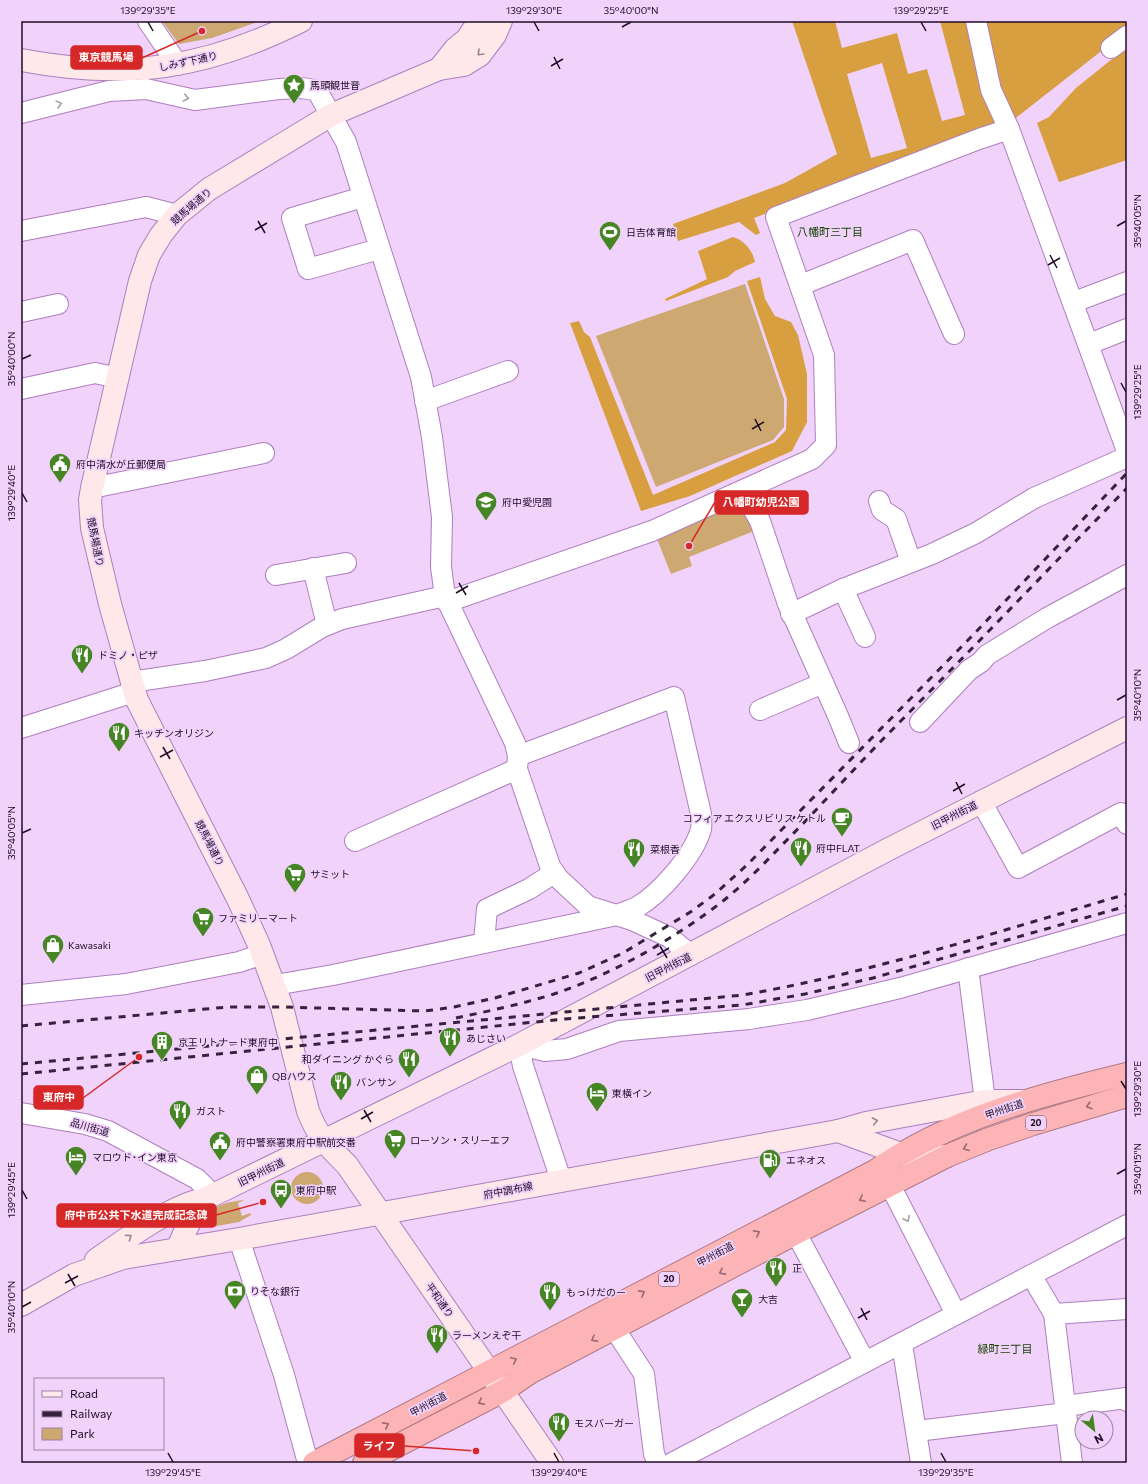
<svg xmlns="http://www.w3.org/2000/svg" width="1148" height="1484" viewBox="0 0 1148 1484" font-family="Commissioner,'Noto Sans JP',sans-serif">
<rect width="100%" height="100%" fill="#f0d2fb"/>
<g fill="#cda871">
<polygon points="162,21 260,21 212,38 179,44"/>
<polygon points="745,284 784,399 784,427 773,440 656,487 596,336"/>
<polygon points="735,502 744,504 754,531 689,557 692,566 671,574 655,534"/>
<circle cx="307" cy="1188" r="16"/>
<path d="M245 1200 238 1203 242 1216 250 1213 251 1215 239 1222 211 1227 208 1226 205 1220C209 1205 232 1201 245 1200Z"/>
</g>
<g fill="#d89f40" fill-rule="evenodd">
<path d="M792 21H835L842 48 897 33 908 74 927 69 942 121 965 115 940 21H972L995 125 754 218 760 233 756 235 739 222 678 241 673 224 785 183 837 154ZM882 63 907 148 871 158 847 74Z"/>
<polygon points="980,21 1127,21 1127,31 1012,121 994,84"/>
<polygon points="1127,47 1127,160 1059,182 1037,123 1049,117 1076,88"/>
<path d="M733 237C744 240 753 251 755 262L735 271 728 277 666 301 665 299 707 279 698 251Z"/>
<polygon points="760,277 765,299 775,316 791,322 798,335 807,374 807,422 792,451 690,496 641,511 570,323 579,321 584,332 590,337 653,495 775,442 786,430 787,399 747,281"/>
</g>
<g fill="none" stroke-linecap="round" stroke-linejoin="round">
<g stroke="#ae7ebf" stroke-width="22">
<g id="street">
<polyline points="148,21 178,65"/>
<polyline points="976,21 991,90 1009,129 1127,451"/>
<polyline points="1111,48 1127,36"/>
<polyline points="21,113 109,91 146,89 195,100 279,89 302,88 315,90 319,94 346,142 421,377 432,437 442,517 441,567 445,596 515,743 518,756 517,769 550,866 558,878 588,906 632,920 669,937 691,955"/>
<polyline points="363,197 292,218 308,269 379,249"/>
<polyline points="21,231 146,207 177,215"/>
<polyline points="801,285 913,240 954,334"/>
<polyline points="1074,302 1127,282"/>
<polyline points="21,312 58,304"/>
<polyline points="1089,344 1127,329"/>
<polyline points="21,389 95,373 118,378"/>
<polyline points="425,401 508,371"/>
<polyline points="92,488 264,453"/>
<polyline points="743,491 760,521 788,604 838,716 849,743"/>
<polyline points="879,501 882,510 896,519 911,562"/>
<polyline points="313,568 327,625"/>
<polyline points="276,575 346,563"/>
<polyline points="843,589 865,637"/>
<polyline points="447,602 652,531 812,459 826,445 824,355 776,217 979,139 1009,129"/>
<polyline points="791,614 843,589 932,554 976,533 1034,498 1127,457"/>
<polyline points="131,682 205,671 266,658 286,649 322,627 342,619 445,596"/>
<polyline points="760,710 823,683"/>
<polyline points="920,722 969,670 981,662 987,655 1047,618 1127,575"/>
<polyline points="21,728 134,692"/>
<polyline points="981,801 1018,868 1121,813 1127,824"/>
<polyline points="355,841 517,769"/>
<polyline points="484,942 487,909 529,889 554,873"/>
<polyline points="968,968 985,1101"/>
<path d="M275 985 333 975 617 915C624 912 631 910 637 907 660 894 694 855 701 829 702 825 701 819 701 814L674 697 518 756"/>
<polyline points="21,995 126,984 239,962 263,954"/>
<polyline points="21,1113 85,1124 108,1131 197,1179 206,1188 211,1196"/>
<polyline points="561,1180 523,1066 519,1045 545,1051 567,1049 619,1031 749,1019 807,1010 900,988 1127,923"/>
<polyline points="890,1185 956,1314"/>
<polyline points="796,1233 865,1362"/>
<polyline points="239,1239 284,1375 308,1463"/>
<polyline points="1031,1275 1054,1314 1072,1463"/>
<polyline points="1054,1314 1127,1309"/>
<polyline points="614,1328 644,1374 654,1454 658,1463"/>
<polyline points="902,1344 921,1463"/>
<polyline points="1065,1406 1126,1398 1127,1401"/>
<polyline points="917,1431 1066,1413"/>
<polyline points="672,1463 1127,1225"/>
</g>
</g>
<g stroke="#ae7ebf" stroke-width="24">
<g id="secondary">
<path d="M501 21 495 35 480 55 464 65 439 69 331 115 209 189 177 215 161 235 149 255 140 281 92 488 90 500 92 528 110 604 137 700 238 899 259 945 282 1007 308 1111C318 1137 328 1146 347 1165L552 1463"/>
<path d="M21 60C127 80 205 69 301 21"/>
<polyline points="439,69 455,49 467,39 479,21"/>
<polyline points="838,1131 912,1158 927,1159 947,1156"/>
<path d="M177 1249C186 1231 194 1206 211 1196L519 1045 887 850 1127 728"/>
<path d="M96 1260C123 1241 175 1203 206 1199"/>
<polyline points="21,1305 74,1275 123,1258 239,1239 838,1131 866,1123 985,1101 1021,1101"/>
</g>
</g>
<g stroke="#af7984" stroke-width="24">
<g id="highway">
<path d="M314 1463 875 1171C949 1119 1040 1095 1127 1074"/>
<polyline points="364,1463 503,1391 531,1372 796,1233 947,1156 989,1139 1033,1124 1127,1096"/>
</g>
</g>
<use href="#street" stroke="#fff" stroke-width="20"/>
<use href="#secondary" stroke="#fee8e9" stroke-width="22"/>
<use href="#highway" stroke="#fdb4b7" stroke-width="22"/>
<g stroke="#36223d" stroke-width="3" stroke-dasharray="7 7" stroke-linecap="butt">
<path d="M456 1018C489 1011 522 1004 554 994 613 974 674 939 723 901 743 885 762 866 780 847 816 811 850 773 886 736 967 654 1047 571 1127 488"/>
<polyline points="21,1026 228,1007 282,1007 425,1011 454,1007 495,998 579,973 623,953 692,911 715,894 748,864 973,635 1127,473"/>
<path d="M21 1064 743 995C874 972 1000 931 1127 894"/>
<polyline points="21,1074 565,1019 742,1005 805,994 873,978 1127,906"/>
</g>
</g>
<defs><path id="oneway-chevron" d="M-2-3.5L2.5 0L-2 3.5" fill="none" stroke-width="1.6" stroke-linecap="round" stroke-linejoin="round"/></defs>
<g stroke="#9a8591">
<use href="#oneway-chevron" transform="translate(480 53) rotate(135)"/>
<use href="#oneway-chevron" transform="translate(875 1121) rotate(-11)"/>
<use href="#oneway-chevron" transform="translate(129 1237) rotate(-34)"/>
</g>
<g stroke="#a59ea8">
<use href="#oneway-chevron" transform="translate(186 98) rotate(13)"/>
<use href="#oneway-chevron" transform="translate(59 104) rotate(-15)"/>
<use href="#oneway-chevron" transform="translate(907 1219) rotate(63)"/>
</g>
<g stroke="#996875">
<use href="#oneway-chevron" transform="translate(1089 1106) rotate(163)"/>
<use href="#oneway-chevron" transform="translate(966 1148) rotate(157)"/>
<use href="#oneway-chevron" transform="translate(862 1199) rotate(153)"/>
<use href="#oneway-chevron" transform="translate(757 1233) rotate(-28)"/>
<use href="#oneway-chevron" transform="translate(722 1272) rotate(152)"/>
<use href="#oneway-chevron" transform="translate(642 1293) rotate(-28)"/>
<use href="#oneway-chevron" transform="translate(594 1339) rotate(152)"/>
<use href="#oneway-chevron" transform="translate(514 1360) rotate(-25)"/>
<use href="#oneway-chevron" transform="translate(481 1402) rotate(153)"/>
<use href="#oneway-chevron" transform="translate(386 1425) rotate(-28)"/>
</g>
<path fill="none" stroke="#1f0c25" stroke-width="1.5" d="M148 22 153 31M534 22 539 31M921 22 926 31M622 27 631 22M554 57 560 69M551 66 563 59M258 221 265 233M1117 226 1126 221M255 230 267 223M1050 255 1057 268M1048 265 1060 258M22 359 31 355M1121 383 1126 392M755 419 761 431M752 429 764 422M22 493 27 502M459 583 466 595M456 593 468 586M1117 700 1126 695M163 747 170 759M160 757 173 750M956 782 962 794M953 791 965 784M22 833 31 829M660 946 667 958M657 955 669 948M1121 1081 1126 1089M364 1110 371 1122M361 1119 373 1112M1117 1174 1126 1169M22 1190 27 1199M68 1274 75 1286M65 1283 78 1276M22 1307 31 1302M861 1308 867 1320M858 1318 870 1311M168 1453 173 1462M554 1453 559 1462M941 1453 946 1462"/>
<defs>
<g id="sight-pin" transform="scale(1.15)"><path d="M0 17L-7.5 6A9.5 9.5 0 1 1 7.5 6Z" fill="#468524" stroke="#f0d2fb"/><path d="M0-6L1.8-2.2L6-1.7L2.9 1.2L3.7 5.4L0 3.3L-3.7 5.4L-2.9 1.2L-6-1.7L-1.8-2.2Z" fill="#fff"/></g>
<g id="stadium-pin" transform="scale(1.15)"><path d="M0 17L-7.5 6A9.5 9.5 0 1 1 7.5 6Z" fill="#468524" stroke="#f0d2fb"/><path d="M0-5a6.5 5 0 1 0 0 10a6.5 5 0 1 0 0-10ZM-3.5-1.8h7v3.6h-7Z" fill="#fff"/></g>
<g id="civic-pin" transform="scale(1.15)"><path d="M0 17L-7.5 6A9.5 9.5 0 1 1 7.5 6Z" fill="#468524" stroke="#f0d2fb"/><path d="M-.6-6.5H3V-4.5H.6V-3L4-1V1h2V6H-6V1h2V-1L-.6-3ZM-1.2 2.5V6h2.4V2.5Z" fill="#fff"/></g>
<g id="school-pin" transform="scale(1.15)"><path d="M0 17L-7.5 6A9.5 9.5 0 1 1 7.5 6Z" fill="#468524" stroke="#f0d2fb"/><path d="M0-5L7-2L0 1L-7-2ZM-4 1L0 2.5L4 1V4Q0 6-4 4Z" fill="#fff"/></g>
<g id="restaurant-pin" transform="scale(1.15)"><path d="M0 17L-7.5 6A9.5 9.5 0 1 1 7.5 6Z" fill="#468524" stroke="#f0d2fb"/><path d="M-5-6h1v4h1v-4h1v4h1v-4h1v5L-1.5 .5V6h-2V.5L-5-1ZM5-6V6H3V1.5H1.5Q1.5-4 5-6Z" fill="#fff"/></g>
<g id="cafe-pin" transform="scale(1.15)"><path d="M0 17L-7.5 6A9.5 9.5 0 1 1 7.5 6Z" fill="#468524" stroke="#f0d2fb"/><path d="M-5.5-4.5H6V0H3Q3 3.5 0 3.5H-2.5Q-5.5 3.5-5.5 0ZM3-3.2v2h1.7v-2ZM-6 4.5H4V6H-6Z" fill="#fff"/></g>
<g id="supermarket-pin" transform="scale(1.15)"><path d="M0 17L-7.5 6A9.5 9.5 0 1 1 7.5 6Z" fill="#468524" stroke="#f0d2fb"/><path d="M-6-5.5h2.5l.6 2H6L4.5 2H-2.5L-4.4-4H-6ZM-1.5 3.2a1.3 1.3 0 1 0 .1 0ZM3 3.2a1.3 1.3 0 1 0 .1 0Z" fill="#fff"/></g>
<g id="shop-pin" transform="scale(1.15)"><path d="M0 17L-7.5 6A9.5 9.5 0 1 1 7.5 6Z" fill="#468524" stroke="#f0d2fb"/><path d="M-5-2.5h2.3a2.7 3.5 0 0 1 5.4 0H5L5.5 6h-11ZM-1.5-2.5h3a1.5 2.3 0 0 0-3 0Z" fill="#fff"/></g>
<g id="building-pin" transform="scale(1.15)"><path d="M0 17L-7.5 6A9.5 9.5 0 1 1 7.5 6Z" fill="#468524" stroke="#f0d2fb"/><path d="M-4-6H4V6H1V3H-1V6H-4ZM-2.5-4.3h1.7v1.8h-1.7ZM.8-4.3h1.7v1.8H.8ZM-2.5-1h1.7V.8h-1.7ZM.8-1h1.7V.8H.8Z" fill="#fff"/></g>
<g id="hotel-pin" transform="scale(1.15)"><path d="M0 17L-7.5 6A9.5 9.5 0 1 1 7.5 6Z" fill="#468524" stroke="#f0d2fb"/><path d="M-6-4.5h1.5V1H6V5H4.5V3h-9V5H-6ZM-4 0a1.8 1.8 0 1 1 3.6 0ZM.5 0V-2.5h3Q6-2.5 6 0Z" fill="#fff"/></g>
<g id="fuel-pin" transform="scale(1.15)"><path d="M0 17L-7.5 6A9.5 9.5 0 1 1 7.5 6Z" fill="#468524" stroke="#f0d2fb"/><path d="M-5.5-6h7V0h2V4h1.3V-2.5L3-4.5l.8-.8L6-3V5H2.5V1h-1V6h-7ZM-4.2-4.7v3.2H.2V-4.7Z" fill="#fff"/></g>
<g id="bus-pin" transform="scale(1.15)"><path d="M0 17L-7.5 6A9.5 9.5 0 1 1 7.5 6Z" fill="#468524" stroke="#f0d2fb"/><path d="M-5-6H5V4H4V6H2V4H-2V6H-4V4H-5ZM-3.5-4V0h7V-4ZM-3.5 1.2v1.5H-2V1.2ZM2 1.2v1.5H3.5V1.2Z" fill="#fff"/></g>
<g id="bank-pin" transform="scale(1.15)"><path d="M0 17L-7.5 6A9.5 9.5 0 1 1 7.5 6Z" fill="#468524" stroke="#f0d2fb"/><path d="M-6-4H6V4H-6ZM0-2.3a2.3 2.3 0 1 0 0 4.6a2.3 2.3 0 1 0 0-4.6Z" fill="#fff"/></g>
<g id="bar-pin" transform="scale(1.15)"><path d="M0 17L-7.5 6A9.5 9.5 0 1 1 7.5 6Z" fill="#468524" stroke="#f0d2fb"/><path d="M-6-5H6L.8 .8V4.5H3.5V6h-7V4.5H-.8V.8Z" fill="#fff"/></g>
</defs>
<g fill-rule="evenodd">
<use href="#sight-pin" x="294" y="85"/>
<use href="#stadium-pin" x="610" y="232"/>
<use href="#civic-pin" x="60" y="464"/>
<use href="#school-pin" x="486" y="502"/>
<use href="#restaurant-pin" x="82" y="655"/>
<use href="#restaurant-pin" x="119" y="733"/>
<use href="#cafe-pin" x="842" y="818"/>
<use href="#restaurant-pin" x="801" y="848"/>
<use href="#restaurant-pin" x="634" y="849"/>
<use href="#supermarket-pin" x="295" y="874"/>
<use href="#supermarket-pin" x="203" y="918"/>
<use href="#shop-pin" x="53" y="945"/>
<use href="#restaurant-pin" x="450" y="1038"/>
<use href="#building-pin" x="162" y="1042"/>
<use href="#restaurant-pin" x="409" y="1059"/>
<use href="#shop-pin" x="257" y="1076"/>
<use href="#restaurant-pin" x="341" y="1082"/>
<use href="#hotel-pin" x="597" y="1093"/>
<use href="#restaurant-pin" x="180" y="1111"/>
<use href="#supermarket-pin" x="395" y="1140"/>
<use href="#civic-pin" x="220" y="1142"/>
<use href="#hotel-pin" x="76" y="1157"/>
<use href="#fuel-pin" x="770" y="1160"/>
<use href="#bus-pin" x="281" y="1190"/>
<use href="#restaurant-pin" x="776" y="1268"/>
<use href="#bank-pin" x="235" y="1291"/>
<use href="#restaurant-pin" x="550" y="1292"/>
<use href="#bar-pin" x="742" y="1299"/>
<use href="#restaurant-pin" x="437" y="1335"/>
<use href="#restaurant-pin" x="559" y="1423"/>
</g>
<g text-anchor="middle" stroke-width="3.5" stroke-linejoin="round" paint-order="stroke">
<g fill="#f0d2fb" stroke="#5e4765" stroke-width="1">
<rect x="1026" y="1116" width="20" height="14" rx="3"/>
<rect x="659" y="1272" width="20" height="14" rx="3"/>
</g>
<g font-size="9" font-weight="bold" fill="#1f0c25">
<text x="1036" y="1126">20</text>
<text x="669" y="1282">20</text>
</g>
<g font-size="10" fill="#1f0c25" stroke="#f0d2fb">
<text transform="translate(188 61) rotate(-12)" y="4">しみず下通り</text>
<text transform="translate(191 206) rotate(-41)" y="4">競馬場通り</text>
<text transform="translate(96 542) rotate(79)" y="4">競馬場通り</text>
<text transform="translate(954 815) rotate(-27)" y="4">旧甲州街道</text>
<text transform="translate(210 843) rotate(63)" y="4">競馬場通り</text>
<text transform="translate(668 967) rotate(-27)" y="4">旧甲州街道</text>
<text transform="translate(1004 1109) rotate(-19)" y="4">甲州街道</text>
<text transform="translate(90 1127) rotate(16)" y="4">品川街道</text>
<text transform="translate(261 1172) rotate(-26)" y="4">旧甲州街道</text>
<text transform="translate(508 1190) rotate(-11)" y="4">府中調布線</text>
<text transform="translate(715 1254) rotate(-28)" y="4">甲州街道</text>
<text transform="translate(440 1300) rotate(55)" y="4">平和通り</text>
<text transform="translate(428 1404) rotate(-28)" y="4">甲州街道</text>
</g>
<g font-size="10" fill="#1f0c25" stroke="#f0d2fb" text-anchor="start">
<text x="310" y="89">馬頭観世音</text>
<text x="626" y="236">日吉体育館</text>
<text x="76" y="468">府中清水が丘郵便局</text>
<text x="502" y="506">府中愛児園</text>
<text x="98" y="659">ドミノ・ピザ</text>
<text x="134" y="737">キッチンオリジン</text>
<text x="826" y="822" text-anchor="end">コフィア エクスリビリス ケトル</text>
<text x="816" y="852">府中FLAT</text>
<text x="650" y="853">菜根香</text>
<text x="310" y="878">サミット</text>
<text x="218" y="922">ファミリーマート</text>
<text x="68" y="949">Kawasaki</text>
<text x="466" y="1042">あじさい</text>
<text x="178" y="1046">京王リトナード東府中</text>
<text x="394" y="1063" text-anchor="end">和ダイニング かぐら</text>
<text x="272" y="1080">QBハウス</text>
<text x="356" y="1086">バンサン</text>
<text x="612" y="1097">東横イン</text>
<text x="196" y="1115">ガスト</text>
<text x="410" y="1144">ローソン・スリーエフ</text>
<text x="236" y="1146">府中警察署東府中駅前交番</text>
<text x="92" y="1161">マロウド･イン東京</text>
<text x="786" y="1164">エネオス</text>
<text x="296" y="1194">東府中駅</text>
<text x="792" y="1272">正</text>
<text x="250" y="1295">りそな銀行</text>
<text x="566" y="1296">もっけだのー</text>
<text x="758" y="1303">大吉</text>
<text x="452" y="1339">ラーメンえぞ干</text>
<text x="574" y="1427">モスバーガー</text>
</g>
<g font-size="11" fill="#183f00" stroke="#f0d2fb">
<text x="830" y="236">八幡町三丁目</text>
<text x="1005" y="1353">緑町三丁目</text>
</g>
</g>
<path fill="none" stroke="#d62828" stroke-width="1.5" d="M202 31L142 58M689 546L715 502M139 1057L83 1098M263 1202L216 1215M476 1451L404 1446"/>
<g fill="#d62828" stroke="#f0d2fb" stroke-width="1.5">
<circle cx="202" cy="31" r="4"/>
<circle cx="689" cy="546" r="4"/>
<circle cx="139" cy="1057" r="4"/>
<circle cx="263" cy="1202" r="4"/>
<circle cx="476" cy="1451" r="4"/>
</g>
<g fill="#d62828" stroke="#d62828" stroke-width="1.5">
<rect x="71" y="46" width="71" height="23" rx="4"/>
<rect x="715" y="491" width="93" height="23" rx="4"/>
<rect x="34" y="1086" width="49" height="23" rx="4"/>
<rect x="57" y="1204" width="159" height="23" rx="4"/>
<rect x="355" y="1434" width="49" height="23" rx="4"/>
</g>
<g font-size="11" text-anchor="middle" font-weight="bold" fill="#fff">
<text x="106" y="61">東京競馬場</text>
<text x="761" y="506">八幡町幼児公園</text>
<text x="59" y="1101">東府中</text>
<text x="136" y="1219">府中市公共下水道完成記念碑</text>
<text x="379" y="1450">ライフ</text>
</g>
<rect width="1148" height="1484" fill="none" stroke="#f0d2fb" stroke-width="44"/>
<rect x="34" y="1378" width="130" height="72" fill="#f0d2fb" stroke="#9c83a5"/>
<rect x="42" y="1391" width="20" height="6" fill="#fee8e9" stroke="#9c83a5"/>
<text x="70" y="1398" font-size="12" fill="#1f0c25">Road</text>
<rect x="42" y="1411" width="20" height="6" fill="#36223d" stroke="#9c83a5"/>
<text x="70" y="1418" font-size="12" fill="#1f0c25">Railway</text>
<rect x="42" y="1428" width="20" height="12" fill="#cda871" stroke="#9c83a5"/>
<text x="70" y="1438" font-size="12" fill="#1f0c25">Park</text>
<g transform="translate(1094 1430) rotate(151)"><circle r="19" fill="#f0d2fb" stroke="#9c83a5"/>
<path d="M0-3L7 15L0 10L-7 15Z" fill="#468524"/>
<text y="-6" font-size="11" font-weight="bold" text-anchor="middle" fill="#1f0c25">N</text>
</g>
<rect x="22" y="22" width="1104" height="1440" fill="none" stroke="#1f0c25" stroke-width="1.5"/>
<g font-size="10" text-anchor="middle" fill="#1f0c25">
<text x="148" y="14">139°29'35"E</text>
<text x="534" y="14">139°29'30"E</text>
<text x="631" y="14">35°40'00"N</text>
<text x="921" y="14">139°29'25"E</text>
<text transform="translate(1137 221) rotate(-90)" y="4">35°40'05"N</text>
<text transform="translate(11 359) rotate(-90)" y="4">35°40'00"N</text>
<text transform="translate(1137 392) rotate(-90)" y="4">139°29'25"E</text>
<text transform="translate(11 493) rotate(-90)" y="4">139°29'40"E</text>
<text transform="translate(1137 695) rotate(-90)" y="4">35°40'10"N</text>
<text transform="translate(11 833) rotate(-90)" y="4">35°40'05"N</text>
<text transform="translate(1137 1089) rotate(-90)" y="4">139°29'30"E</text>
<text transform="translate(1137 1169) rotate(-90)" y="4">35°40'15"N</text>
<text transform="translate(11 1190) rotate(-90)" y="4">139°29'45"E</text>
<text transform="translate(11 1307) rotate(-90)" y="4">35°40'10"N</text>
<text x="173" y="1476">139°29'45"E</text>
<text x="559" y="1476">139°29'40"E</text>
<text x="946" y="1476">139°29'35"E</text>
</g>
</svg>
